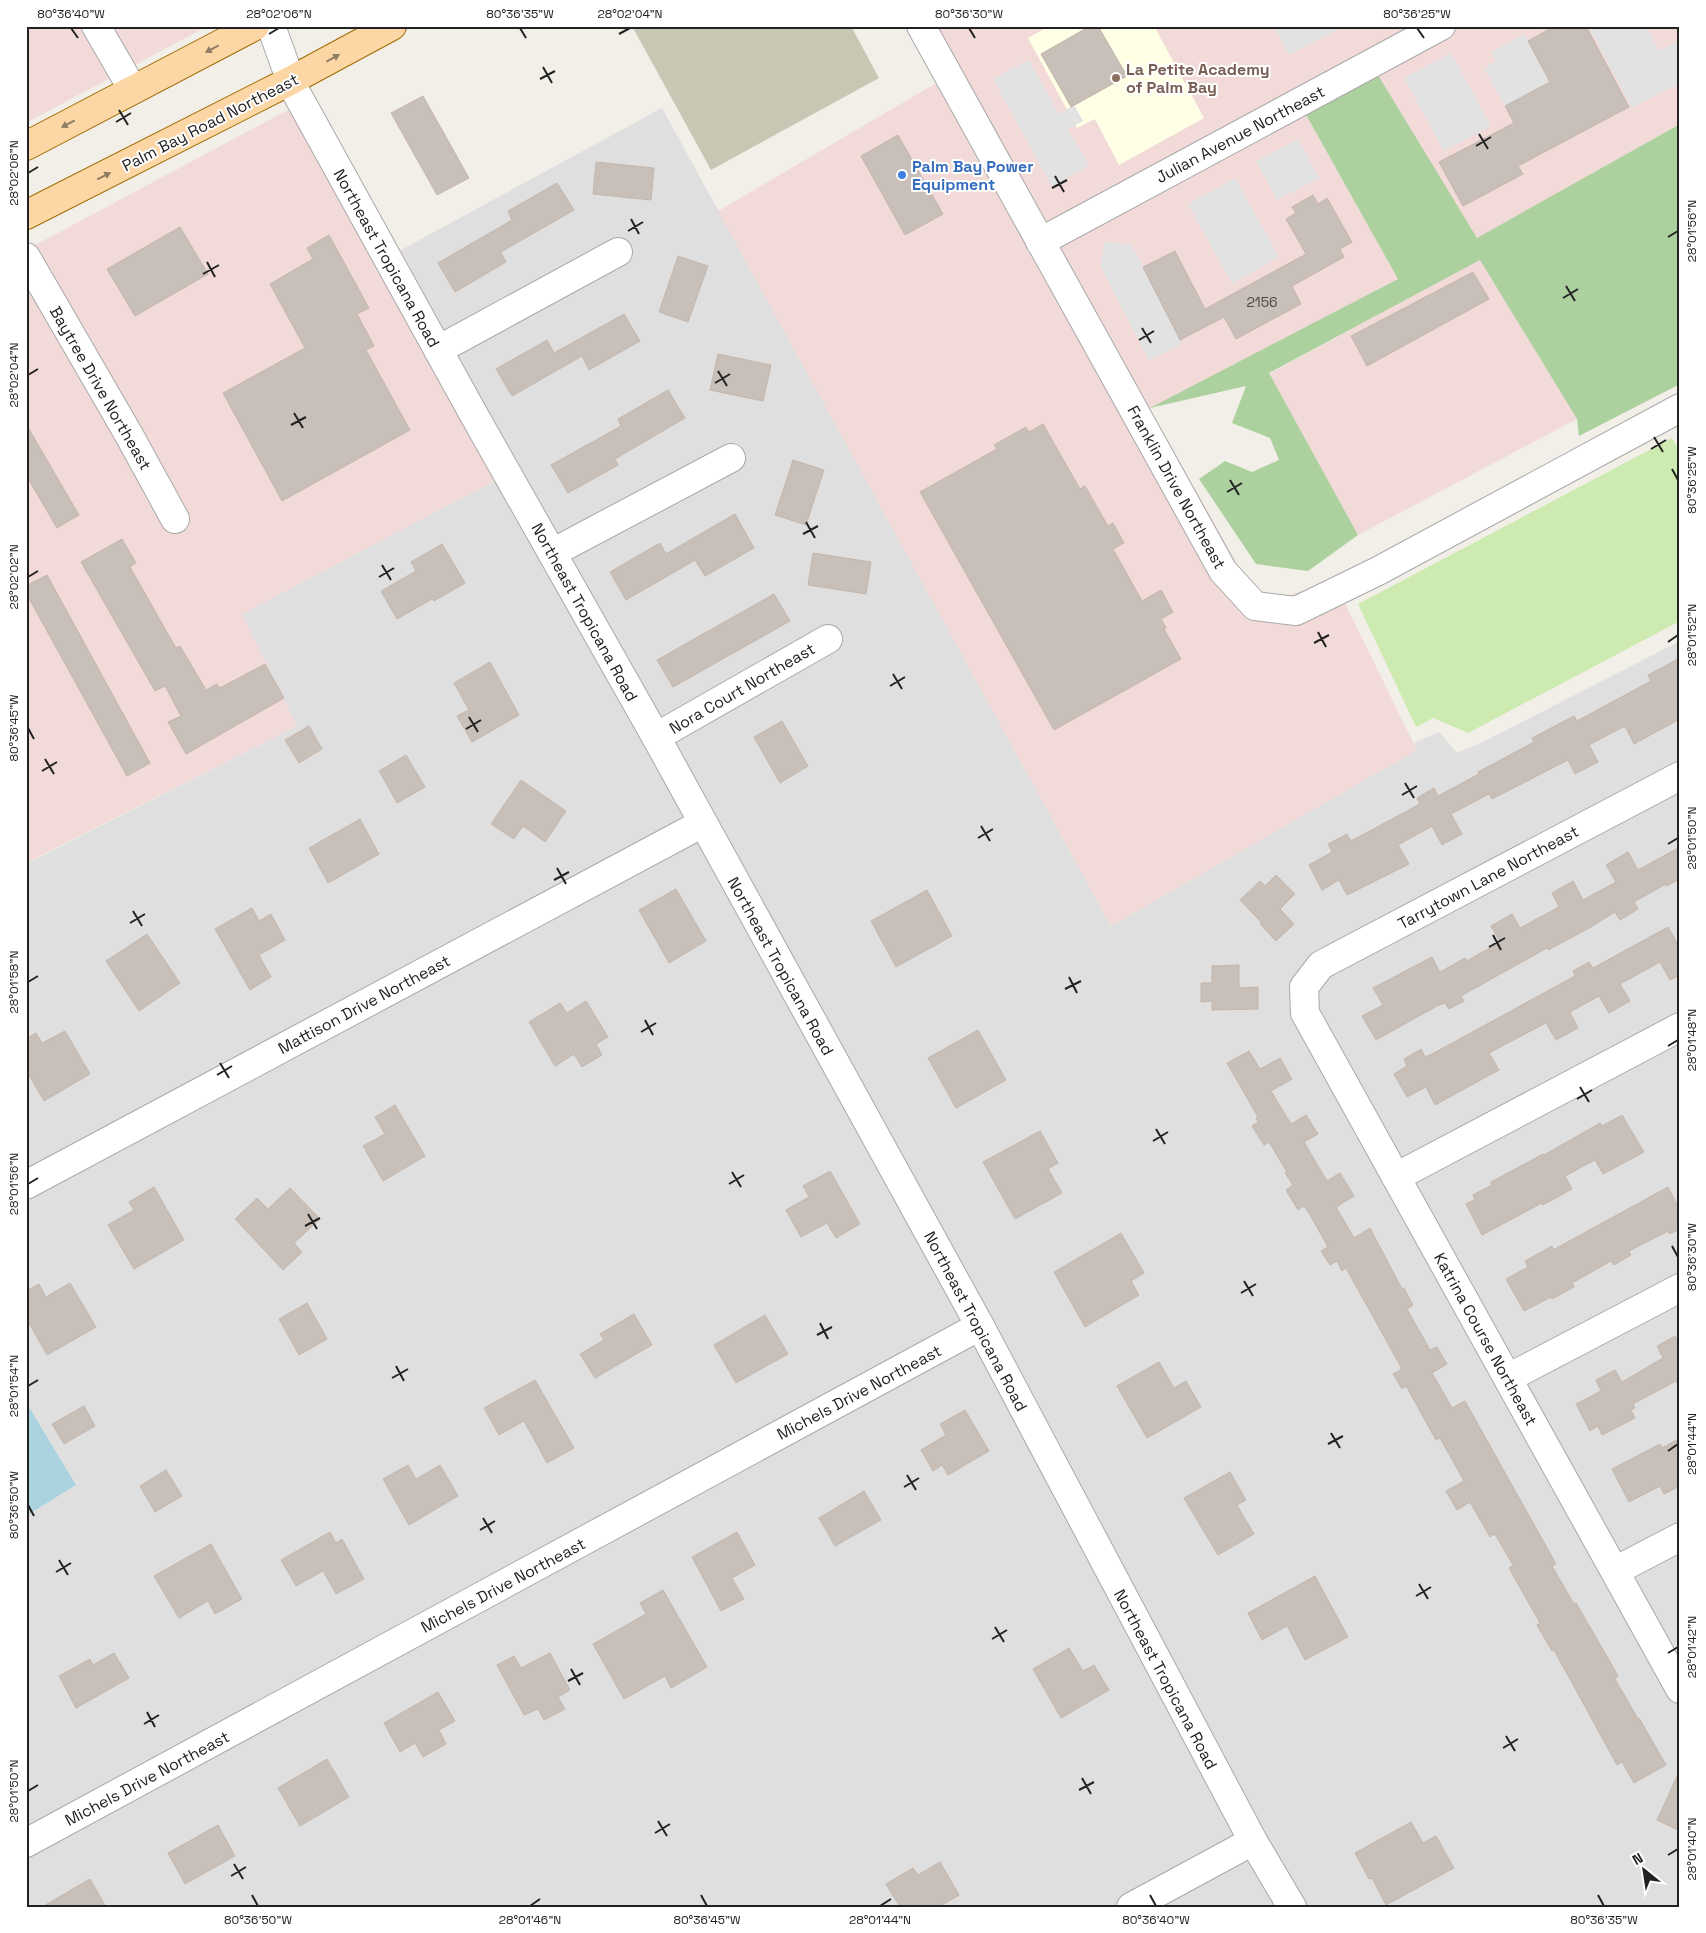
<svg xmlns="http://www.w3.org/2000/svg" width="1706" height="1933" viewBox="0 0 1706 1933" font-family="'Space Grotesk',sans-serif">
<rect width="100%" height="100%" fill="#f2efe9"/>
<polygon fill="#e0dfdf" points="662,108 1111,926 1417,750 1414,743 1439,732 1457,753 1481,743 1680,641 1680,1907 26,1907 26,1516 76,1485 26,1402 26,864 297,726 242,614 515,470 401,250"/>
<g fill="#f2dad9">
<polygon points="26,26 208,26 26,123"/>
<polygon points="924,26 1680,26 1680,124 1476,239 1378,75 1305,113 1398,279 1150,409 1260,604 1334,581 1417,750 1111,926 718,211 950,75"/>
<polygon points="299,104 376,264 401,250 515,470 242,614 297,726 26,863 26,250"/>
<polygon points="1480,259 1577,419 1358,535 1269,374"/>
</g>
<polygon fill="#ffffe5" points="1049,26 1154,26 1204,118 1119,165 1095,119 1077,128 1028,38"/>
<polygon fill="#c7c7b4" points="632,26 851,26 879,78 711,170"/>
<polygon fill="#cdebb0" points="1672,438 1680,452 1680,621 1468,733 1433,718 1416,727 1358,604"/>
<polygon fill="#add19e" points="1378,75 1477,238 1680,124 1680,384 1579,436 1577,419 1480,260 1269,373 1358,535 1308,571 1256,564 1199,479 1225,461 1252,472 1279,460 1270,438 1232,423 1246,386 1150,408 1398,279 1305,113"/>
<g fill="#e2e2e2">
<polygon points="1274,26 1333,26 1336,31 1289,55"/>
<polygon points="1588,26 1646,26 1659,51 1680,40 1680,83 1632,108"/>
<polygon points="1524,34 1550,82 1505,106 1484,68 1496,61 1491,52"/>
<polygon points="1451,53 1491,126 1444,151 1404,78"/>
<polygon points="1029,60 1059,114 1074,105 1083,121 1068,129 1089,166 1052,187 993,79"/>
<polygon points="1298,139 1319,178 1277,200 1256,161"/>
<polygon points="1235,178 1279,257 1232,284 1188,204"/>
<polygon points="1105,241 1126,245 1131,243 1182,344 1149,361 1100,265"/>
</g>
<polygon fill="#aad3df" points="26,1402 76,1485 26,1516"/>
<g fill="#c7bfb8" stroke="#c4b6ab">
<polygon points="1090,26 1098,26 1127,76 1071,107 1041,54"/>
<polygon points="1555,26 1586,26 1629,107 1518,166 1523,174 1463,206 1439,162 1514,123 1505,106 1550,82 1528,41"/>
<polygon points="423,96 469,178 437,195 391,113"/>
<polygon points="898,135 943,214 905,235 861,156"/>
<polygon points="596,162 654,168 651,200 593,194"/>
<polygon points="557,183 574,210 501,252 506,262 455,292 438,263 512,220 508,211"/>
<polygon points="1313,195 1318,204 1327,198 1352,242 1340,249 1344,257 1292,286 1301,304 1236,339 1224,317 1180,340 1143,267 1175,251 1205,309 1306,254 1286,219 1296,213 1292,207"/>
<polygon points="180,227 208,274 135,316 107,269"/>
<polygon points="329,235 369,308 357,314 374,346 366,350 410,430 282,501 223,393 305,348 270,284 313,259 307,248"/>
<polygon points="678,256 708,266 688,322 659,312"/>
<polygon points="1473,272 1489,299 1367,366 1351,336"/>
<polygon points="624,314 640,341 589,370 582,356 512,396 496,369 547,340 554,353"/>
<polygon points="718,354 771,365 763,401 710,390"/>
<polygon points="668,390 685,418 615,459 618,465 568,493 551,465 621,426 618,419"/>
<polygon points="26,424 79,515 57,528 26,475"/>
<polygon points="1043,424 1080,489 1085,486 1108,526 1113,523 1124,543 1113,549 1142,601 1161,590 1173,612 1161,619 1166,628 1164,629 1181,659 1054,730 920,492 997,449 994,445 1026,427 1029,432"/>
<polygon points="793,460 824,470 806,525 775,515"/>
<polygon points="735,514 754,548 705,576 695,560 626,600 610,572 660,543 666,554"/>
<polygon points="122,539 136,563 130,567 176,648 180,646 206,690 217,684 220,688 265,664 284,698 186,754 168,722 181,716 165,686 155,691 81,562"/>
<polygon points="442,544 465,583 434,601 432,599 397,619 381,591 416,571 411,562"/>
<polygon points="813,553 871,562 866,594 808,585"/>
<polygon points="47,575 150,763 127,776 26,593 26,586"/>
<polygon points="774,594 790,621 673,687 657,660"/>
<polygon points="1680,658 1680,719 1634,744 1625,726 1589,745 1598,762 1575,774 1568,760 1492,799 1489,794 1451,814 1462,834 1442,845 1432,826 1398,845 1409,864 1347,895 1339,880 1322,890 1309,865 1332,852 1328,844 1347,834 1351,841 1420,804 1417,798 1434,788 1438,796 1479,774 1478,772 1534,742 1532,738 1574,716 1577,721 1651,681 1648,675"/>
<polygon points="490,662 519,715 472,742 457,716 469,710 454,683"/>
<polygon points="782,721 808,766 780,783 754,737"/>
<polygon points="309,726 322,749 299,763 285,740"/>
<polygon points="406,755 425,787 397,803 379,771"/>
<polygon points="521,780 566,811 545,842 523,826 514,839 491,824"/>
<polygon points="360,819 379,854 328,883 309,848"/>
<polygon points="1680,847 1680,879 1666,886 1666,884 1634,902 1638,909 1620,920 1615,912 1591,927 1548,950 1547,948 1461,996 1464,1001 1449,1009 1445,1003 1437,1006 1376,1040 1362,1016 1383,1005 1373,988 1432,957 1440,972 1465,958 1467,961 1500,942 1491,926 1512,914 1520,928 1559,907 1552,893 1573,881 1583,900 1616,882 1606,865 1628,852 1638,870"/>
<polygon points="1276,875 1295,894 1280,909 1294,924 1276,941 1260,924 1261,922 1240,900 1260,881 1265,886"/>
<polygon points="676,889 706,941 669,963 639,910"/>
<polygon points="927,890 952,936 896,967 871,921"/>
<polygon points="252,908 259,921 271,914 285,940 259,955 271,977 250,990 215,929"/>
<polygon points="1668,927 1680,948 1680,975 1670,980 1660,962 1620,984 1630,1001 1609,1013 1599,996 1570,1012 1578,1028 1556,1040 1546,1023 1521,1036 1489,1053 1499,1070 1435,1105 1426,1087 1407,1097 1394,1074 1407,1066 1404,1059 1421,1049 1425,1057 1434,1053 1575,976 1573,971 1589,962 1593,968"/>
<polygon points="147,934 180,983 139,1011 106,961"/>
<polygon points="1239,965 1239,988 1258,987 1258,1009 1212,1010 1212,1001 1201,1002 1201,983 1212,983 1212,966"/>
<polygon points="586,1001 608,1037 596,1044 602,1055 582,1067 574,1054 555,1066 529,1022 560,1003 567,1013"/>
<polygon points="978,1030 1006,1080 956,1108 928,1058"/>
<polygon points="65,1031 90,1074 44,1101 26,1070 26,1039 36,1033 42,1043"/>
<polygon points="1249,1051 1260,1069 1280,1058 1292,1079 1271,1091 1291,1124 1306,1115 1318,1134 1304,1142 1327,1181 1340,1173 1354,1196 1336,1207 1354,1238 1370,1228 1402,1289 1404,1288 1413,1305 1407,1309 1430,1350 1437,1347 1447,1364 1432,1373 1452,1408 1465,1401 1556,1564 1552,1566 1574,1604 1576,1603 1609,1660 1618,1676 1615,1679 1638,1719 1639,1718 1666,1765 1634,1783 1622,1762 1617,1765 1554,1650 1552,1651 1537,1625 1540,1623 1509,1568 1513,1565 1495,1534 1490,1537 1470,1502 1457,1510 1446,1491 1464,1481 1440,1438 1436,1440 1406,1386 1402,1389 1393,1374 1402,1369 1346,1268 1342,1271 1337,1261 1330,1265 1321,1251 1328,1247 1309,1213 1304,1206 1298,1210 1286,1190 1293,1185 1285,1173 1287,1172 1269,1142 1264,1145 1252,1126 1258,1122 1256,1118 1258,1117 1227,1063"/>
<polygon points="395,1105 425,1156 383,1181 363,1146 385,1134 375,1117"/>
<polygon points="1622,1115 1644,1152 1603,1174 1595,1160 1565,1176 1572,1189 1543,1205 1542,1203 1482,1235 1466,1204 1475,1199 1473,1195 1492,1185 1491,1182 1543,1154 1544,1155 1600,1123 1602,1126"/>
<polygon points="1040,1131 1058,1163 1048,1169 1062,1193 1015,1219 983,1162"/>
<polygon points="830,1171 860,1224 836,1238 827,1223 801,1237 786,1210 809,1197 803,1186"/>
<polygon points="154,1187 184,1240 134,1269 108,1225 134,1210 129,1202"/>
<polygon points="1668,1187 1680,1210 1680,1229 1669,1234 1668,1231 1629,1251 1631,1255 1614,1265 1611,1261 1572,1283 1574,1287 1552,1299 1551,1297 1547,1299 1524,1311 1506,1279 1528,1267 1525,1261 1552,1246 1553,1250"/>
<polygon points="290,1188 320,1219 294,1243 302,1252 283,1270 235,1219 257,1198 268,1209"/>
<polygon points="1121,1233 1144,1273 1131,1281 1139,1295 1085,1327 1054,1272"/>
<polygon points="70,1283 96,1327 47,1355 26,1318 26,1291 39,1284 46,1297"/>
<polygon points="307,1303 327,1339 299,1355 279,1319"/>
<polygon points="634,1314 652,1345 595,1378 580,1354 604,1340 600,1334"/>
<polygon points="765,1315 788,1354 736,1383 714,1345"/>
<polygon points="1675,1336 1680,1345 1680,1388 1676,1381 1633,1404 1635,1408 1631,1410 1635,1418 1602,1435 1598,1426 1590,1431 1576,1404 1601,1391 1596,1380 1615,1370 1622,1382 1663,1358 1657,1346"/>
<polygon points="1159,1362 1174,1388 1186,1381 1201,1407 1147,1438 1117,1386"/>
<polygon points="535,1380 574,1448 547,1463 524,1421 499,1435 484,1408"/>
<polygon points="84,1406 95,1426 64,1444 52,1424"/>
<polygon points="965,1410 989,1451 948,1475 942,1465 933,1471 921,1450 946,1435 940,1424"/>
<polygon points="1680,1438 1680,1486 1664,1494 1660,1486 1629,1502 1612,1469 1660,1444 1662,1448"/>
<polygon points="408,1465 416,1479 440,1465 458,1496 409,1525 383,1479"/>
<polygon points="166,1470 182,1496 155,1512 140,1486"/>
<polygon points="1230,1472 1246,1500 1237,1505 1254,1534 1218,1555 1184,1498"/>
<polygon points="864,1491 881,1520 835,1546 819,1518"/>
<polygon points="330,1532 336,1543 342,1539 364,1579 336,1594 323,1571 296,1586 281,1560"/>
<polygon points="737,1532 755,1565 732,1578 744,1599 721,1611 692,1557"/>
<polygon points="211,1544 242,1599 215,1614 208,1601 179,1618 154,1576"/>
<polygon points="1315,1576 1348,1637 1305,1660 1287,1626 1262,1640 1248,1613"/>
<polygon points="663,1590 707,1667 671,1688 665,1676 624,1699 593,1644 646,1614 640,1603"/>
<polygon points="1069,1648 1083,1671 1094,1665 1109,1690 1061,1718 1033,1669"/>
<polygon points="114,1653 129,1678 76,1708 59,1676 90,1659 93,1665"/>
<polygon points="550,1653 570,1690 558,1697 565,1709 544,1720 538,1709 524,1715 497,1665 514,1656 521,1668"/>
<polygon points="438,1692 455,1721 439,1730 446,1744 423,1757 415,1743 400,1752 384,1723"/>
<polygon points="327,1759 349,1797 300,1826 278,1788"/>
<polygon points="1680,1770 1680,1831 1657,1820"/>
<polygon points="1411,1822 1423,1843 1436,1836 1454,1868 1386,1905 1372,1878 1369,1879 1355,1853"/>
<polygon points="218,1825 235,1856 185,1884 168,1853"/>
<polygon points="940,1862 959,1895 939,1907 900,1907 886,1884 913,1868 918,1875"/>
<polygon points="90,1879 106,1907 42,1907"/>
</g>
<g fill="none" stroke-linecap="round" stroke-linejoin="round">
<g stroke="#a9a9a9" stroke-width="30">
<g id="minor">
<polyline points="96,26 133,90"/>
<polyline points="271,26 293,87 474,415 656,737 980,1326 1253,1841 1292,1907"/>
<polyline points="921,26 1223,571 1255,606 1296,611 1378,571 1680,408"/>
<polyline points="1040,242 1441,26"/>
<polyline points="26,257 129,435 175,519"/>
<polyline points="438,350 618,252"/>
<polyline points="552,553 731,458"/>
<polyline points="656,737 828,639"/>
<polyline points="1680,776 1321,965 1304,987 1305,1013 1680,1689"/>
<polyline points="1396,1177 1680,1027"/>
<polyline points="26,1185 703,823"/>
<polyline points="1508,1378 1680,1288"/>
<polyline points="1615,1571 1680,1537"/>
<polyline points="26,1843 980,1326"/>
<polyline points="1131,1907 1253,1841"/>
</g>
</g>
<g stroke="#a06b00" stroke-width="30">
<g id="major">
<polyline points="26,146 255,26"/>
<polyline points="26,215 290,81 392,26"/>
</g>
</g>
<use href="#minor" stroke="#fff" stroke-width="28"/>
<use href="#major" stroke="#fcd6a4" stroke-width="28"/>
</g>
<defs><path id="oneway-solid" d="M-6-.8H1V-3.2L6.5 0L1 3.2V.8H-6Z" transform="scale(1.25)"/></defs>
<g fill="#8f7c63">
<use href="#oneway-solid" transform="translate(212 49) rotate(152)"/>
<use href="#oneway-solid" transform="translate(333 58) rotate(-29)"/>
<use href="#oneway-solid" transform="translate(68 124) rotate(152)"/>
<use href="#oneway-solid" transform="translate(104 176) rotate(-27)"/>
</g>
<path fill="none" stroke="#222" stroke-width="2" d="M71 28 78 38M520 28 526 38M969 28 975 38M1417 28 1424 38M269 34 279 28M619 34 630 28M543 67 552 83M540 79 555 71M119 110 128 125M116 122 131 113M1479 134 1488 149M1476 146 1491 137M28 173 38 167M1055 176 1064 192M1052 188 1067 180M631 219 639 234M628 231 643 222M1668 237 1678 231M207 262 215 277M203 274 219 265M1566 286 1575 301M1563 298 1578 289M1142 328 1151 343M1139 340 1154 331M718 371 727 386M28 375 38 369M715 383 730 374M294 413 303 428M291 425 306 417M1654 437 1663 452M1651 449 1666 440M1672 469 1678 480M1230 480 1239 495M1227 492 1242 483M806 522 815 538M803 534 818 526M382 565 391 580M28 577 38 571M379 577 394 568M1318 632 1326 647M1668 642 1678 635M1314 643 1329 635M893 674 902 689M890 686 905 677M469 717 478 732M28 728 34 739M466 729 481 720M45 759 54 774M42 771 57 762M1405 783 1414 798M1402 795 1417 786M981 826 990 841M978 838 993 829M1668 844 1678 838M557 868 566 884M554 880 569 872M133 911 142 926M130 923 145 914M1493 935 1501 950M1489 947 1505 938M1069 977 1077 993M28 982 38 976M1065 989 1081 981M645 1020 653 1035M641 1032 656 1023M1668 1046 1678 1040M220 1063 229 1078M217 1075 232 1066M1580 1087 1589 1102M1577 1099 1592 1090M1156 1129 1165 1144M1153 1141 1168 1132M732 1172 741 1187M28 1184 38 1178M729 1184 744 1175M308 1214 317 1229M305 1226 320 1218M1672 1246 1678 1257M1244 1281 1253 1296M1241 1293 1256 1284M820 1323 828 1339M817 1335 832 1327M396 1366 404 1381M392 1378 408 1369M28 1386 38 1380M1331 1433 1340 1448M1328 1444 1343 1436M1668 1451 1678 1444M907 1475 916 1490M904 1487 919 1478M28 1505 34 1516M483 1518 492 1533M480 1530 495 1521M59 1560 68 1575M56 1572 71 1563M1419 1584 1428 1599M1416 1596 1431 1587M995 1627 1004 1642M992 1639 1007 1630M1668 1653 1678 1647M571 1669 580 1685M568 1681 583 1673M147 1712 155 1727M144 1724 159 1715M1506 1736 1515 1751M1503 1748 1518 1739M1082 1778 1091 1794M1079 1790 1094 1782M28 1791 38 1785M658 1821 667 1836M655 1833 670 1824M1668 1855 1678 1849M234 1864 243 1879M231 1876 246 1867M252 1895 258 1906M701 1895 707 1906M1150 1895 1156 1906M1598 1895 1604 1906M530 1906 540 1899M880 1906 891 1899"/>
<circle fill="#8d6e63" stroke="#fff" stroke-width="2" cx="1116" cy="78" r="5"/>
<circle fill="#3f7fe0" stroke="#fff" stroke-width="2" cx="902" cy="175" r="5"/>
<g text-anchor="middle" stroke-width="4" stroke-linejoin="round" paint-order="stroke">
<g font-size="14" fill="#4b4948">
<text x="1262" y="307">2156</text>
</g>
<g font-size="16" font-weight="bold" fill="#785e54" stroke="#fff" text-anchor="start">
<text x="1126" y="75">La Petite Academy<tspan x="1126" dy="18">of Palm Bay</tspan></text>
</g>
<g font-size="16" fill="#222" stroke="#fff">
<text transform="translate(210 122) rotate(-27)" y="6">Palm Bay Road Northeast</text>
<text transform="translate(1240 134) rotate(-28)" y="6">Julian Avenue Northeast</text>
<text transform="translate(387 258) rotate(61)" y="6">Northeast Tropicana Road</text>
<text transform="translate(101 388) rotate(60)" y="6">Baytree Drive Northeast</text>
<text transform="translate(1177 487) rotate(61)" y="6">Franklin Drive Northeast</text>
<text transform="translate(585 612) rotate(61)" y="6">Northeast Tropicana Road</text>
<text transform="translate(742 688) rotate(-30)" y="6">Nora Court Northeast</text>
<text transform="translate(1488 877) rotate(-28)" y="6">Tarrytown Lane Northeast</text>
<text transform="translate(781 966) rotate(61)" y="6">Northeast Tropicana Road</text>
<text transform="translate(364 1004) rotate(-28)" y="6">Mattison Drive Northeast</text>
<text transform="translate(976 1321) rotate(62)" y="6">Northeast Tropicana Road</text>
<text transform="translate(1486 1339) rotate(61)" y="6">Katrina Course Northeast</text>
<text transform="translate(859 1392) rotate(-28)" y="6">Michels Drive Northeast</text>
<text transform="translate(503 1585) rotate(-28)" y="6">Michels Drive Northeast</text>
<text transform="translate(1166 1679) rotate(62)" y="6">Northeast Tropicana Road</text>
<text transform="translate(147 1778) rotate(-28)" y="6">Michels Drive Northeast</text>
</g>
<g font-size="16" font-weight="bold" fill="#366cbe" stroke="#fff" text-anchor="start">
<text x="912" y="172">Palm Bay Power<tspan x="912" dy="18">Equipment</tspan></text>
</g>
</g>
<rect width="1706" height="1933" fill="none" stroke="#ffffff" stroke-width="55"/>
<g transform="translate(1644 1870) rotate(330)" stroke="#ffffff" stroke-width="4" paint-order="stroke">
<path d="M0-4L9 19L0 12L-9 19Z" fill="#222222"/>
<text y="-8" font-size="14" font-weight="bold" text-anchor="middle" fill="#222222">N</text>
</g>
<rect x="28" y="28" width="1650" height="1878" fill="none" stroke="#222" stroke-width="2"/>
<g font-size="12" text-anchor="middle" fill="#222">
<text x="71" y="18">80°36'40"W</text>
<text x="279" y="18">28°02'06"N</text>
<text x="520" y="18">80°36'35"W</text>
<text x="630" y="18">28°02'04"N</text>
<text x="969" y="18">80°36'30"W</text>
<text x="1417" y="18">80°36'25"W</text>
<text transform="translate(14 173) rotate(-90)" y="4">28°02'06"N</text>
<text transform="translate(1692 231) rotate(-90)" y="4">28°01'56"N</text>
<text transform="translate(14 375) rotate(-90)" y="4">28°02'04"N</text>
<text transform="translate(1692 480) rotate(-90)" y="4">80°36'25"W</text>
<text transform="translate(14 577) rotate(-90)" y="4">28°02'02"N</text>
<text transform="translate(1692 635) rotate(-90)" y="4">28°01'52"N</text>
<text transform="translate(14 728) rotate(-90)" y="4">80°36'45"W</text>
<text transform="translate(1692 838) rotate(-90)" y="4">28°01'50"N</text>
<text transform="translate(14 982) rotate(-90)" y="4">28°01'58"N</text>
<text transform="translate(1692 1040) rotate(-90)" y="4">28°01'48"N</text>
<text transform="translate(14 1184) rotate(-90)" y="4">28°01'56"N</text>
<text transform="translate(1692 1257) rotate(-90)" y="4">80°36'30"W</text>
<text transform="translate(14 1386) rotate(-90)" y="4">28°01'54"N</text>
<text transform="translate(1692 1444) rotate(-90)" y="4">28°01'44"N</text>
<text transform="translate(14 1505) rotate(-90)" y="4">80°36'50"W</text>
<text transform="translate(1692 1647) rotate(-90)" y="4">28°01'42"N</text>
<text transform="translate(14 1791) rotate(-90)" y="4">28°01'50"N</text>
<text transform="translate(1692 1849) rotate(-90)" y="4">28°01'40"N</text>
<text x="258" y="1924">80°36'50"W</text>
<text x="530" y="1924">28°01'46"N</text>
<text x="707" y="1924">80°36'45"W</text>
<text x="880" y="1924">28°01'44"N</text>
<text x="1156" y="1924">80°36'40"W</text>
<text x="1604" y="1924">80°36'35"W</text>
</g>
</svg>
